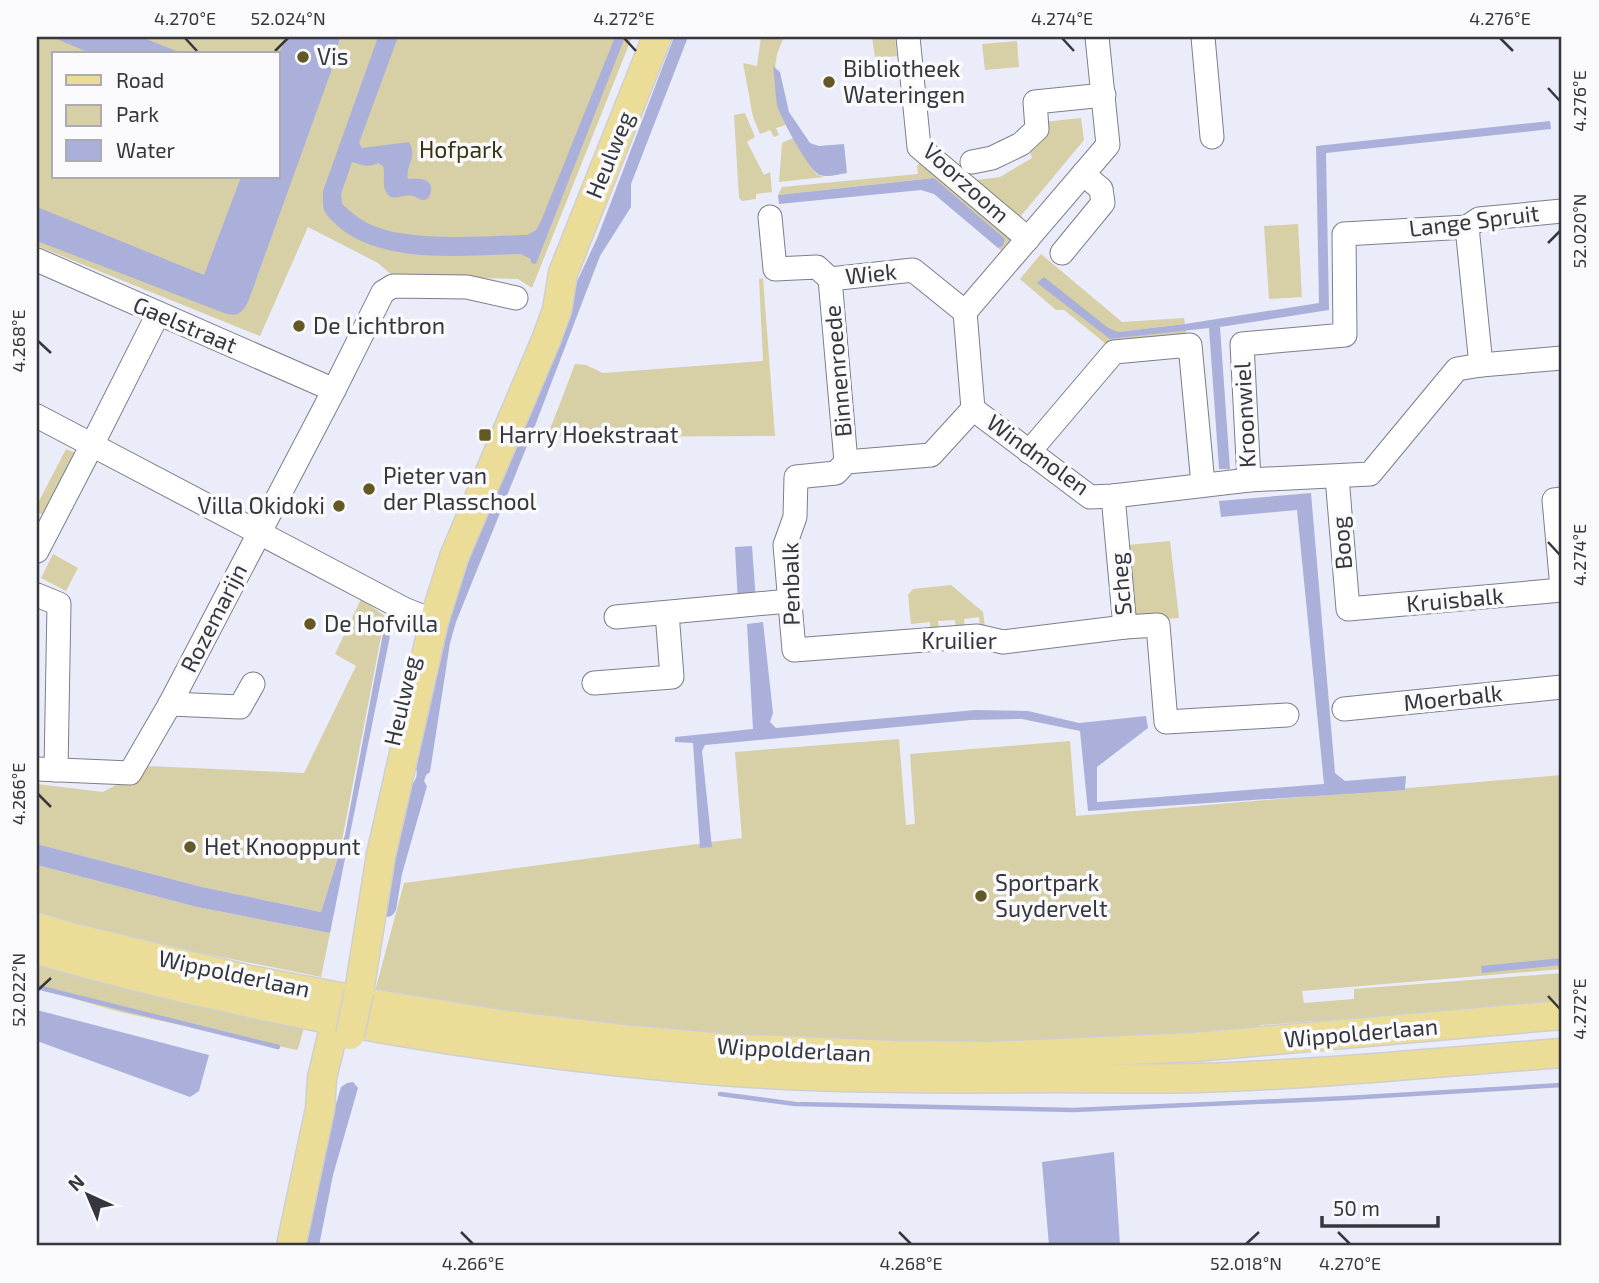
<svg xmlns="http://www.w3.org/2000/svg" width="1599" height="1283" viewBox="0 0 1599 1283" font-family="'Exo 2',sans-serif">
<rect width="100%" height="100%" fill="#eaecf9"/>
<g fill="#d7cfa6" fill-rule="evenodd">
<path d="M37 37H632L532 288 518 279 393 276 378 263 308 227 260 336 37 246ZM54 54H278V177H54Z"/>
<polygon points="761,37 784,37 777,54 775,68 774,67 778,106 786,125 776,128 779,135 774,137 770,130 760,134 753,117 743,63 757,66"/>
<polygon points="872,37 895,37 897,56 875,58"/>
<polygon points="1017,41 1019,67 985,70 982,44"/>
<polygon points="745,113 755,137 747,142 764,175 770,172 772,192 756,194 756,199 742,201 739,198 734,115"/>
<polygon points="1081,118 1084,140 1020,217 976,180 1000,177 1032,158 1028,147 1044,122"/>
<polygon points="793,138 816,174 824,177 779,182 782,143"/>
<polygon points="922,161 1017,242 1003,252 998,248 1003,246 934,178 778,195 782,187 918,174 917,166"/>
<polygon points="1298,224 1302,297 1269,299 1264,226"/>
<polygon points="1041,254 1122,322 1184,318 1185,324 1118,332 1107,327 1110,339 1186,330 1186,340 1111,348 1064,310 1056,310 1020,279"/>
<polygon points="763,278 775,436 547,437 575,364 586,365 603,373 763,361 759,279"/>
<polygon points="66,449 76,453 45,516 37,512 37,505"/>
<polygon points="1170,541 1179,618 1139,621 1130,614 1128,545"/>
<polygon points="53,554 78,568 66,591 41,578"/>
<polygon points="951,585 983,612 985,627 980,627 979,617 964,619 965,629 956,630 955,620 938,621 939,631 931,632 930,622 911,624 908,595 913,589"/>
<polygon points="361,599 385,616 340,851 321,912 202,887 37,844 37,784 103,792 145,769 147,766 304,773 356,666 335,654"/>
<polygon points="899,739 906,825 915,824 910,754 1070,741 1076,816 1562,775 1562,969 1302,991 1304,1003 1354,999 1354,989 1562,973 1562,1005 1410,1018 1374,1017 1262,1025 1245,1032 873,1047 727,1038 548,1018 375,991 404,883 742,838 735,752"/>
<polygon points="37,865 197,907 330,933 321,977 102,933 37,915"/>
<polygon points="37,960 304,1027 299,1046 297,1050 120,1012 37,988"/>
</g>
<g fill="#aab0da">
<polygon points="52,37 141,37 184,54 92,54"/>
<path d="M287 37H340L333 66 248 302C241 314 238 317 224 313L37 241V207L204 275 241 177H278V55Z"/>
<path d="M378 37H398L359 143 362 148 409 142C418 159 405 164 408 179 415 179 429 177 431 187 432 191 430 196 428 198 422 203 418 197 413 196 406 194 397 199 391 197 389 196 388 195 387 193 381 186 386 175 383 166L378 163C368 168 362 165 352 162L341 194 342 204C352 213 361 221 374 226 412 242 485 236 527 235L536 230 541 221 615 37H625L536 264 531 263V259L521 254C465 255 386 265 340 228 335 223 328 218 325 212 322 206 323 198 323 191Z"/>
<path d="M674 37H688L631 184V207L600 256 531 436 456 622 450 643 430 772 426 775 424 781 427 786 402 874 396 910C393 916 390 918 383 916L387 885 412 784C416 780 418 774 416 769L444 613 574 288 598 236Z"/>
<path d="M773 66 780 72 789 112 810 143 819 146 844 144 847 173C839 174 828 178 820 175 809 171 781 118 777 105 775 93 775 79 773 66Z"/>
<polygon points="1550,121 1551,129 1326,153 1329,310 1220,327 1230,469 1219,469 1209,328 1110,339 1037,283 1044,277 1107,327 1118,332 1185,324 1319,303 1316,146"/>
<polygon points="934,178 1005,239 1003,246 998,248 934,194 921,190 779,204 778,195"/>
<polygon points="1311,493 1335,773 1345,781 1406,776 1405,790 1088,811 1080,731 1022,719 971,720 705,745 702,751 712,847 700,848 693,743 675,742 675,737 753,729 747,624 763,622 773,713 770,722 776,728 976,710 1028,711 1079,723 1146,716 1148,728 1097,767 1097,802 1324,784 1297,510 1221,517 1219,501"/>
<polygon points="752,546 756,602 738,604 735,547"/>
<polygon points="385,623 392,626 330,933 197,907 37,865 37,844 202,887 321,912 345,835"/>
<polygon points="1562,958 1562,965 1482,973 1481,966"/>
<polygon points="37,1010 209,1055 199,1091 190,1097 37,1041"/>
<polygon points="353,1082 358,1088 333,1175 319,1246 302,1246 316,1172 341,1087 347,1083"/>
<polygon points="1114,1152 1120,1246 1049,1246 1042,1162"/>
</g>
<g fill="none" stroke-linecap="round" stroke-linejoin="round">
<g stroke="#aab0da" stroke-width="4.5">
<polyline points="37,987 278,1047"/>
<polyline points="720,1094 795,1104 1074,1110 1347,1098 1562,1085"/>
</g>
<g stroke="#7d7e8a" stroke-width="25">
<g id="minor">
<polyline points="908,37 919,147 1028,239"/>
<polyline points="1097,37 1108,145 965,312 973,409 1090,497 1113,496 1249,480 1370,474 1457,369 1481,365 1562,358"/>
<polyline points="1203,37 1212,137"/>
<polyline points="972,162 992,158 1021,144 1037,129 1035,102 1104,95"/>
<polyline points="770,217 775,269 817,267 830,279 913,270 965,312"/>
<polyline points="1467,227 1481,365"/>
<polyline points="1062,253 1103,203 1101,189 1083,174"/>
<polyline points="37,260 334,390"/>
<polyline points="830,279 846,462"/>
<polyline points="973,409 931,455 846,462 836,473 796,477 795,517 785,545 794,650 977,636 1003,642 1125,627"/>
<polyline points="37,416 404,609 434,621"/>
<polyline points="1029,452 1114,352 1190,345 1203,484"/>
<polyline points="1337,477 1348,609 1562,590"/>
<polyline points="1249,480 1242,344 1345,335 1344,234 1467,227 1479,219 1562,211"/>
<polyline points="1113,496 1125,627 1158,625 1166,722 1287,715"/>
<polyline points="1562,499 1554,500 1562,588"/>
<polyline points="37,551 92,445 158,314"/>
<polyline points="37,595 59,604 56,770"/>
<polyline points="616,617 789,601"/>
<polyline points="594,683 672,677 667,613"/>
<polyline points="170,704 240,707 253,684"/>
<polyline points="1344,709 1562,687"/>
<polyline points="37,769 130,773 170,704 334,390 383,292 393,286 467,287 516,298"/>
</g>
</g>
<g stroke="#cfcfd0" stroke-width="31">
<g id="major">
<polyline points="37,927 71,937 250,980 382,1005 506,1025 631,1040 724,1048 893,1055 991,1056 1195,1047 1562,1015"/>
<path d="M37 950C259 1013 490 1053 721 1071 831 1079 942 1079 1053 1078 1102 1078 1151 1079 1200 1078 1321 1074 1442 1062 1562 1053"/>
<polyline points="359,992 381,855 434,621 454,557 546,340 557,310 563,273 657,37"/>
<polyline points="291,1246 320,1109 322,1078 333,1032"/>
</g>
</g>
<use href="#minor" stroke="#fff" stroke-width="23"/>
<use href="#major" stroke="#ebdd98" stroke-width="28"/>
<g stroke="#cfcfd0" stroke-width="31" stroke-linecap="butt">
<polyline id="major-bridge" points="350,1035 359,992"/>
</g>
<use href="#major-bridge" stroke="#ebdd98" stroke-width="28"/>
</g>
<path fill="none" stroke="#36373c" stroke-width="2.5" d="M185 38 197 51M624 38 636 51M1062 38 1074 51M1500 38 1513 51M275 51 288 38M1548 88 1560 101M1548 243 1560 231M38 341 51 353M1548 542 1560 555M38 794 51 807M38 990 51 978M1548 996 1560 1009M461 1232 473 1244M899 1232 911 1244M1338 1232 1350 1244M1246 1244 1259 1232"/>
<g fill="#635925" stroke="#fafafd" stroke-width="2.5">
<circle cx="303" cy="57" r="7"/>
<circle cx="829" cy="82" r="7"/>
<circle cx="299" cy="326" r="7"/>
<rect x="478" y="428" width="14" height="14" rx="3.5"/>
<circle cx="369" cy="489" r="7"/>
<circle cx="339" cy="506" r="7"/>
<circle cx="310" cy="624" r="7"/>
<circle cx="190" cy="847" r="7"/>
<circle cx="981" cy="896" r="7"/>
</g>
<g text-anchor="middle" stroke-width="7" stroke-linejoin="round" paint-order="stroke">
<g font-size="23" fill="#36373c" stroke="#fafafd" text-anchor="start">
<text x="317" y="65">Vis</text>
<text x="843" y="77">Bibliotheek<tspan x="843" dy="26">Wateringen</tspan></text>
<text x="313" y="334">De Lichtbron</text>
<text x="499" y="443">Harry Hoekstraat</text>
<text x="383" y="484">Pieter van<tspan x="383" dy="26">der Plasschool</tspan></text>
<text x="325" y="514" text-anchor="end">Villa Okidoki</text>
<text x="324" y="632">De Hofvilla</text>
<text x="204" y="855">Het Knooppunt</text>
<text x="995" y="891">Sportpark<tspan x="995" dy="26">Suydervelt</tspan></text>
</g>
<g font-size="23" fill="#3a330e" stroke="#fafafd">
<text x="461" y="158">Hofpark</text>
</g>
<g font-size="23" fill="#36373c" stroke="#fafafd">
<text transform="translate(610 155) rotate(-68)" y="8">Heulweg</text>
<text transform="translate(966 183) rotate(42)" y="8">Voorzoom</text>
<text transform="translate(1474 221) rotate(-7)" y="8">Lange Spruit</text>
<text transform="translate(871 274) rotate(-6)" y="8">Wiek</text>
<text transform="translate(185 325) rotate(23)" y="8">Gaelstraat</text>
<text transform="translate(838 371) rotate(-95)" y="8">Binnenroede</text>
<text transform="translate(1245 415) rotate(-93)" y="8">Kroonwiel</text>
<text transform="translate(1038 455) rotate(36)" y="8">Windmolen</text>
<text transform="translate(1342 543) rotate(-95)" y="8">Boog</text>
<text transform="translate(791 584) rotate(-91)" y="8">Penbalk</text>
<text transform="translate(1121 584) rotate(-95)" y="8">Scheg</text>
<text transform="translate(1455 600) rotate(-5)" y="8">Kruisbalk</text>
<text transform="translate(214 618) rotate(-63)" y="8">Rozemarijn</text>
<text x="959" y="649">Kruilier</text>
<text transform="translate(1453 698) rotate(-6)" y="8">Moerbalk</text>
<text transform="translate(402 701) rotate(-77)" y="8">Heulweg</text>
<text transform="translate(234 974) rotate(12)" y="8">Wippolderlaan</text>
<text transform="translate(1361 1033) rotate(-5)" y="8">Wippolderlaan</text>
<text transform="translate(794 1050) rotate(3)" y="8">Wippolderlaan</text>
</g>
</g>
<rect width="1599" height="1283" fill="none" stroke="#fafafd" stroke-width="77"/>
<rect x="52" y="52" width="228" height="126" fill="#fafafd" stroke="#acacb0" stroke-width="2"/>
<rect x="66" y="75" width="35" height="10" fill="#ebdd98" stroke="#acacb0" stroke-width="2"/>
<text x="116" y="88" font-size="21" fill="#36373c">Road</text>
<rect x="66" y="105" width="35" height="21" fill="#d7cfa6" stroke="#acacb0" stroke-width="2"/>
<text x="116" y="122" font-size="21" fill="#36373c">Park</text>
<rect x="66" y="140" width="35" height="21" fill="#aab0da" stroke="#acacb0" stroke-width="2"/>
<text x="116" y="158" font-size="21" fill="#36373c">Water</text>
<g transform="translate(88 1195) rotate(316)" stroke="#fafafd" stroke-width="5" paint-order="stroke">
<path d="M0-5L12 26L0 18L-12 26Z" fill="#36373c"/>
<text y="-10" font-size="19" font-weight="bold" text-anchor="middle" fill="#36373c">N</text>
</g>
<path d="M1322 1216v10h116v-10" fill="none" stroke="#36373c" stroke-width="3.5"/>
<text x="1333" y="1216" font-size="21" fill="#36373c" stroke="#fafafd" stroke-width="5" paint-order="stroke">50 m</text>
<rect x="38" y="38" width="1522" height="1206" fill="none" stroke="#36373c" stroke-width="2.5"/>
<g font-size="18" text-anchor="middle" fill="#36373c">
<text x="185" y="25">4.270°E</text>
<text x="288" y="25">52.024°N</text>
<text x="624" y="25">4.272°E</text>
<text x="1062" y="25">4.274°E</text>
<text x="1500" y="25">4.276°E</text>
<text transform="translate(1580 101) rotate(-90)" y="6">4.276°E</text>
<text transform="translate(1580 231) rotate(-90)" y="6">52.020°N</text>
<text transform="translate(19 341) rotate(-90)" y="6">4.268°E</text>
<text transform="translate(1580 555) rotate(-90)" y="6">4.274°E</text>
<text transform="translate(19 794) rotate(-90)" y="6">4.266°E</text>
<text transform="translate(19 990) rotate(-90)" y="6">52.022°N</text>
<text transform="translate(1580 1009) rotate(-90)" y="6">4.272°E</text>
<text x="473" y="1270">4.266°E</text>
<text x="911" y="1270">4.268°E</text>
<text x="1246" y="1270">52.018°N</text>
<text x="1350" y="1270">4.270°E</text>
</g>
</svg>
